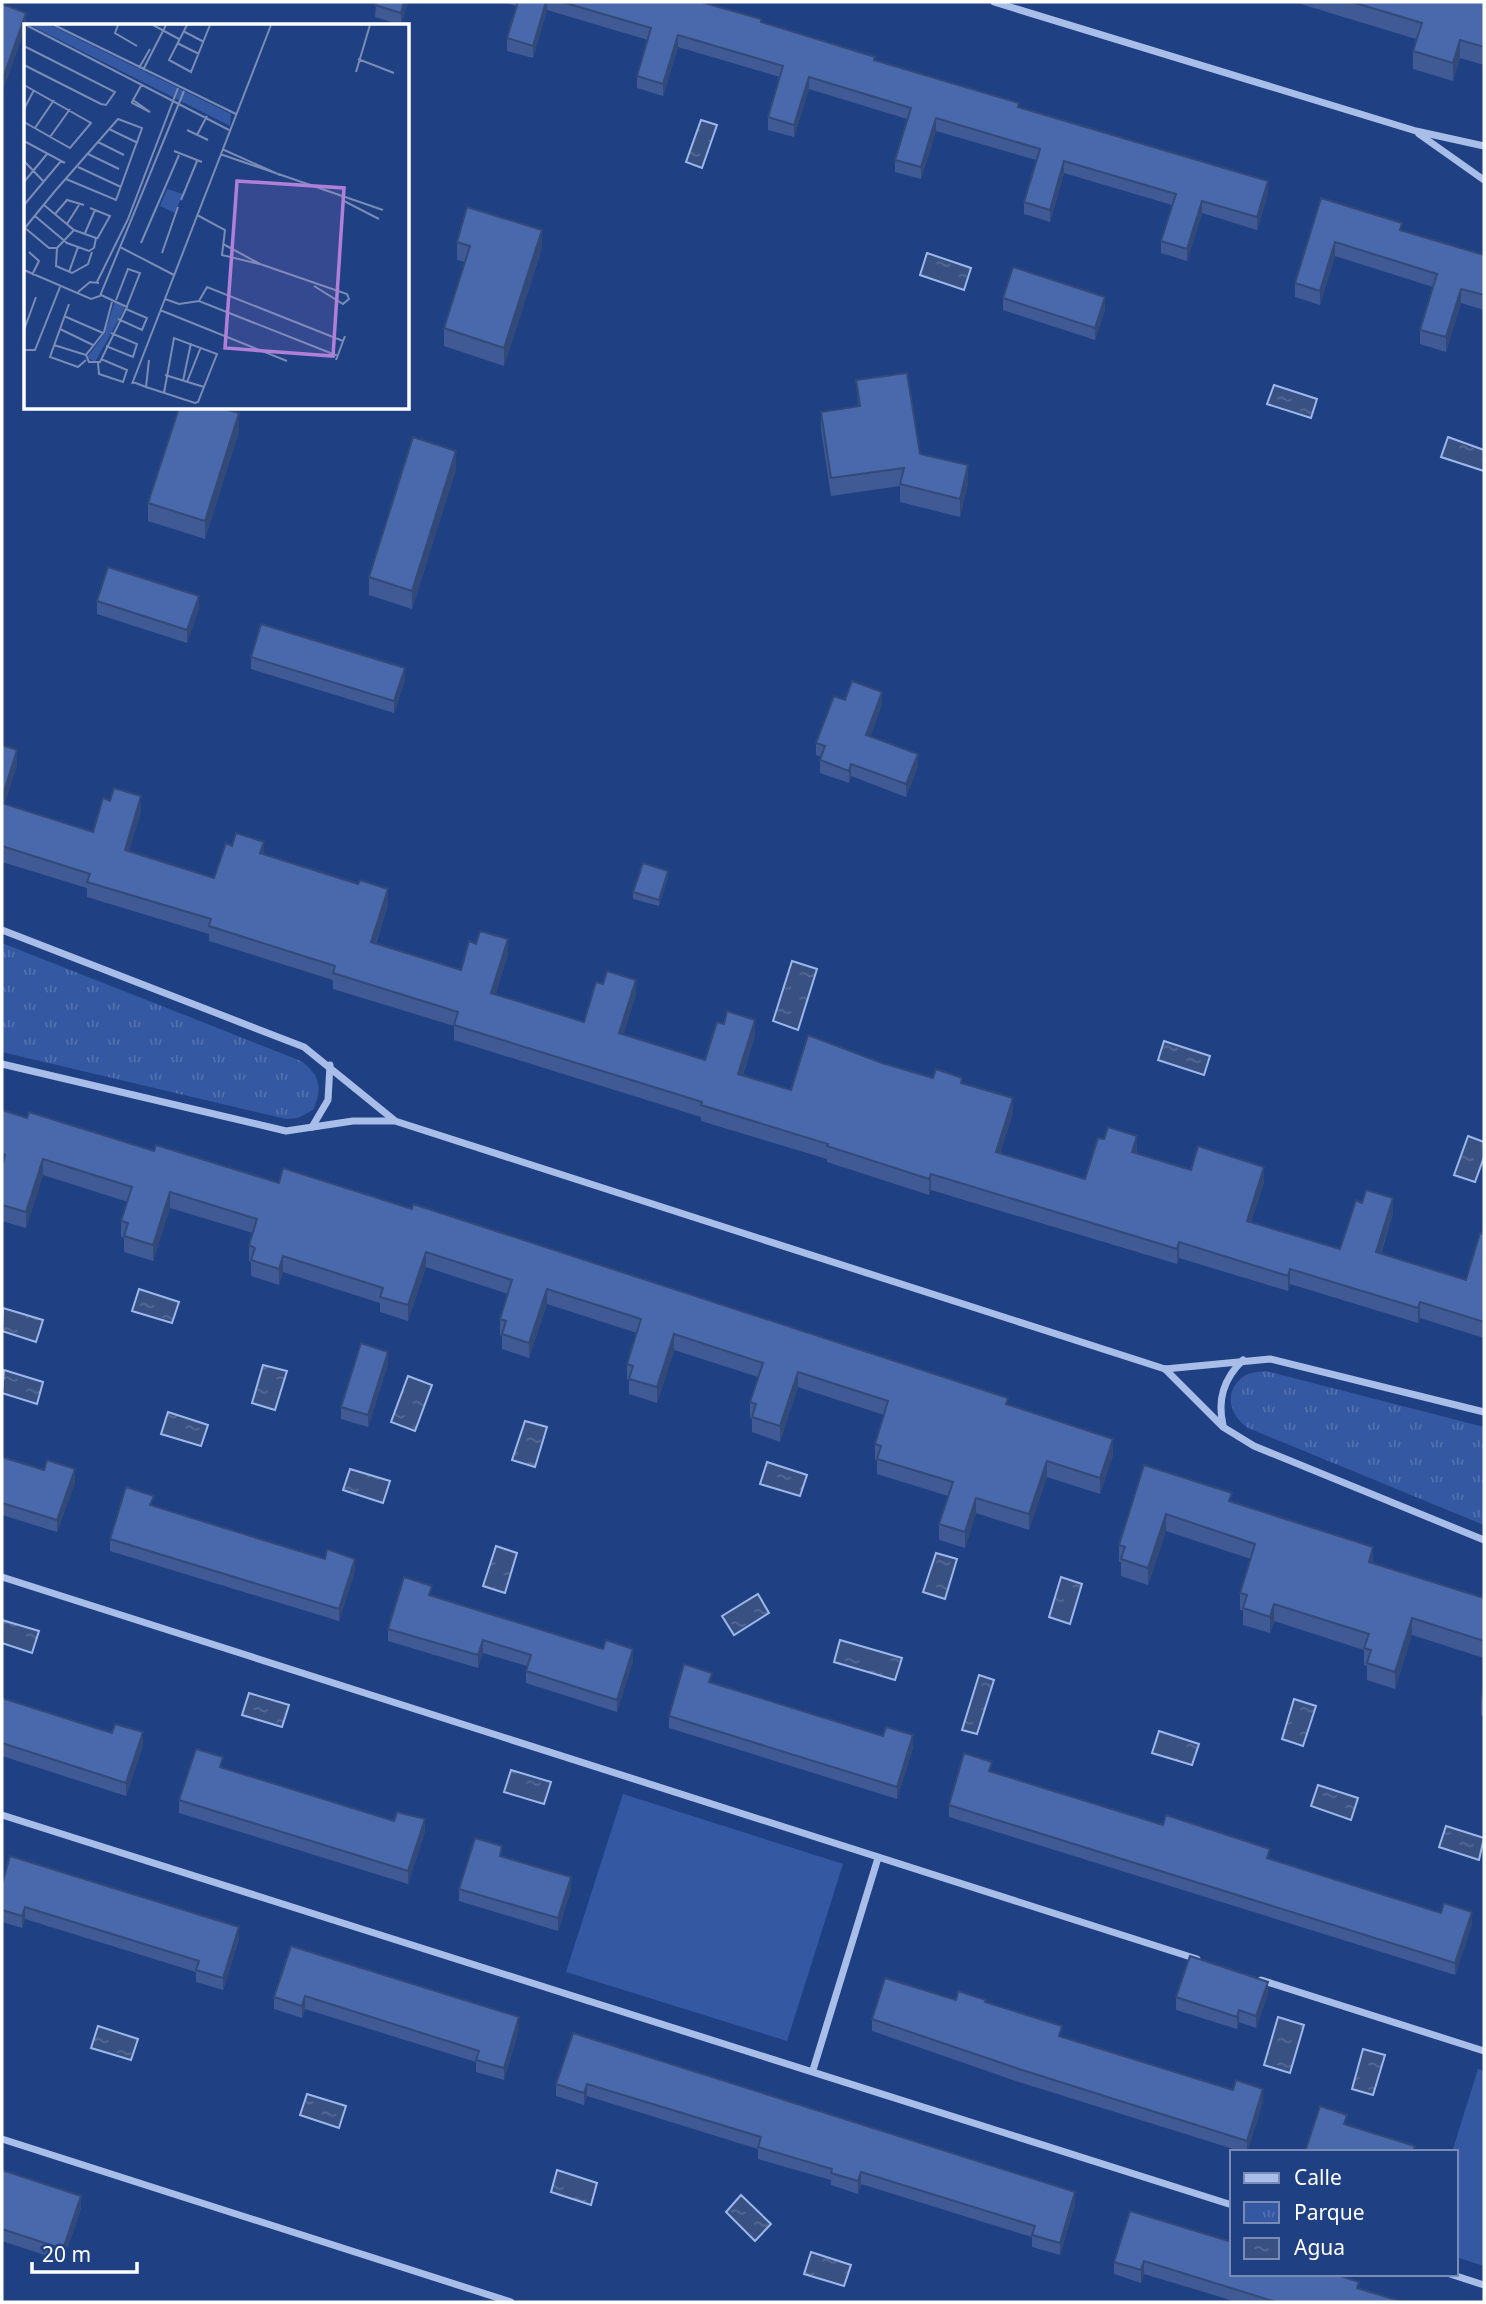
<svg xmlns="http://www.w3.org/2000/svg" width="1486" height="2304" viewBox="0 0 1486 2304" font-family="'Noto Sans',sans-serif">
<defs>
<pattern id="park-tufts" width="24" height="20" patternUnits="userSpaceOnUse" patternTransform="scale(1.75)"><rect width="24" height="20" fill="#3458a1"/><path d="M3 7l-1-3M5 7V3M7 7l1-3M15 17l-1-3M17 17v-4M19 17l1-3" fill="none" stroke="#5271af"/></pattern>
<pattern id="water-ripples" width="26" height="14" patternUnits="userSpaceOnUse" patternTransform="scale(1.75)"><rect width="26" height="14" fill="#395082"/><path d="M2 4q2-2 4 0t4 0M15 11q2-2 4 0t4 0" fill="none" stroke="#576a95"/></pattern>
</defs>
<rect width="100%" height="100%" fill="#204084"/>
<g fill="#3458a1">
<polygon points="623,1794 843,1864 787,2041 566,1972"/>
<polygon points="1478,2069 1484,2071 1484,2266 1456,2257 1456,2152 1452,2152"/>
</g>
<g fill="url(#park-tufts)">
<path d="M2 943 301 1061C320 1075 323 1088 313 1110L298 1118 286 1119 2 1052Z"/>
<path d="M1266 1371 1484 1427V1525L1248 1428C1230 1416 1222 1392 1244 1376 1249 1372 1259 1372 1266 1371Z"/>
</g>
<g fill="url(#water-ripples)" stroke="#9bb7ea" stroke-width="2">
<polygon points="701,120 717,125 702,168 686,162"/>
<polygon points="927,253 971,268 964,290 920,275"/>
<polygon points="1274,385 1317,399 1311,418 1267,404"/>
<polygon points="1448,437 1484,450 1484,471 1441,457"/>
<polygon points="792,961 817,969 798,1030 773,1021"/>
<polygon points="1164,1041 1210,1056 1204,1075 1158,1060"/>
<polygon points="1468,1136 1484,1142 1484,1157 1475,1182 1454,1175"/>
<polygon points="139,1289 179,1302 172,1323 132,1311"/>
<polygon points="3,1308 43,1320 36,1342 2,1331"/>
<polygon points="263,1365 287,1371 275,1410 252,1403"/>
<polygon points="4,1370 43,1382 37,1404 2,1393"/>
<polygon points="408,1376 432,1385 415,1431 391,1422"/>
<polygon points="168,1412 208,1425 201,1446 161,1434"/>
<polygon points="525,1421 547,1427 535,1467 512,1460"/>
<polygon points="767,1462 807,1475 800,1496 760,1484"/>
<polygon points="350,1469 390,1481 383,1503 343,1490"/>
<polygon points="496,1546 517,1553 505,1593 483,1586"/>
<polygon points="936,1553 957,1559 945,1599 923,1592"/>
<polygon points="1061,1577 1082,1584 1070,1624 1049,1617"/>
<polygon points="758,1594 769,1613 734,1635 722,1616"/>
<polygon points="2,1620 39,1631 32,1653 2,1643"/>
<polygon points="840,1640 902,1658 895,1680 834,1662"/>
<polygon points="979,1675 994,1680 977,1734 962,1730"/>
<polygon points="249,1693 289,1705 282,1727 242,1715"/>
<polygon points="1294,1699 1316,1706 1303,1746 1282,1739"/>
<polygon points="1159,1731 1199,1744 1192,1765 1152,1753"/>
<polygon points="511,1770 551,1782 544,1804 504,1792"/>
<polygon points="1318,1785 1358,1798 1351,1820 1311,1806"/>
<polygon points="1446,1826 1484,1838 1479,1860 1439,1847"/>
<polygon points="1278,2017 1304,2025 1290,2073 1264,2065"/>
<polygon points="98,2026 138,2039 131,2060 91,2048"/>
<polygon points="1363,2049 1385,2055 1373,2095 1352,2089"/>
<polygon points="307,2094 346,2106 339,2128 300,2115"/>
<polygon points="557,2170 597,2183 591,2205 551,2192"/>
<polygon points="741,2195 771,2224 755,2241 726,2212"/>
<polygon points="811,2252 851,2265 844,2286 804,2274"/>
</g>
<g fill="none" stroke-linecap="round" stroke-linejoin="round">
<g stroke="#a8bee9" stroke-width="7">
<polyline points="994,2 1416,131 1484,146"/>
<polyline points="1419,134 1484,180"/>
<polyline points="2,930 304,1047 394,1120"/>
<polyline points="2,1064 286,1131 353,1121 395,1121 1165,1369 1270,1359 1484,1412"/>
<polyline points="312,1127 328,1100 330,1065"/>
<polyline points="1165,1369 1223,1427 1254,1446 1484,1540"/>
<path d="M1223 1425C1217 1399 1224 1378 1243 1360"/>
<polyline points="2,1577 1197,1959"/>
<polyline points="2,1815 1232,2205"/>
<polyline points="1261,1980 1484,2051"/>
<polyline points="813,2070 878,1858"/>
<polyline points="2,2139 511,2302"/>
<polyline points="1450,2274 1484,2285"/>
</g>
</g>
<g fill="#3f5a94">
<polygon points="376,2 408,2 401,25 375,17"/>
<polygon points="503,2 701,2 875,60 1019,107 1268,193 1257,230 1202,213 1187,261 1161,253 1161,241 1172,205 1064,173 1050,222 1024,214 1024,202 1036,160 936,131 921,179 895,172 895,160 907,119 809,89 794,137 768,130 768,117 780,77 678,47 663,96 637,88 637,76 648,40 547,10 533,58 507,51 507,38 516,6"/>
<polygon points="1294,2 1484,2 1484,65 1460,58 1453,81 1413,69 1413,51 1416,39"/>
<polygon points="2,4 26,25 3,90 2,89"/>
<polygon points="1321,198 1402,231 1484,255 1484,310 1461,303 1446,352 1420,344 1420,330 1433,287 1335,256 1320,305 1295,297 1295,283"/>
<polygon points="457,242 542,248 504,366 444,346 444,328 465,262 457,260"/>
<polygon points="1003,298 1105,310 1095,340 1003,310"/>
<polygon points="856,380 920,454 968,483 960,517 900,502 900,486 831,496 821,429 821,412 858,406"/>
<polygon points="239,431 205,539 148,521 148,503"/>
<polygon points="456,469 412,609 369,595 369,577"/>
<polygon points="97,601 199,608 187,643 97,614"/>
<polygon points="251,657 405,680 394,713 251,669"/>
<polygon points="845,700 882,704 870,737 918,766 906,797 851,776 849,783 820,773 820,760 821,757 816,755 816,743"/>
<polygon points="2,745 17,765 4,804 93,832 141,811 129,851 214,878 264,854 388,904 376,944 461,970 508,955 495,995 584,1022 636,995 623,1035 705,1060 755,1035 743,1075 791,1090 882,1063 933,1078 962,1083 1013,1113 1000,1153 1085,1179 1137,1151 1137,1153 1191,1170 1264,1182 1251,1222 1340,1249 1393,1213 1381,1254 1466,1280 1484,1234 1484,1338 1420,1318 1418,1323 1290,1284 1288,1291 1179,1258 1177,1264 931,1190 929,1195 827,1162 827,1159 701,1121 701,1117 454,1040 454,1026 333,989 333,980 209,941 209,934 87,897 87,888 2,862"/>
<polygon points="668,877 659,906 633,899 633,892"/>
<polygon points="2,1110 27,1118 279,1183 1008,1405 1113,1455 1100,1494 1047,1477 1029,1530 976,1513 965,1548 939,1540 939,1524 948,1496 877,1474 877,1460 875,1460 875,1444 884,1415 798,1387 780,1442 752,1432 752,1419 750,1418 750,1402 758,1377 674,1350 657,1403 629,1394 629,1380 627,1379 627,1364 637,1333 547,1304 529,1358 502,1349 502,1336 500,1335 500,1319 508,1294 426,1267 408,1321 380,1312 380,1303 283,1272 279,1285 251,1276 251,1262 249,1261 249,1245 253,1233 170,1208 153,1261 124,1252 124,1238 121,1237 121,1221 128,1202 43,1175 26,1228 2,1221"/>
<polygon points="388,1364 368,1427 341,1419 341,1407"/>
<polygon points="2,1456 44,1470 75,1482 57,1532 2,1515"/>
<polygon points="1144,1465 1373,1563 1484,1598 1484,1658 1412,1635 1395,1689 1367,1680 1367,1666 1364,1665 1364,1650 1274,1621 1270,1633 1243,1625 1243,1610 1240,1610 1240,1593 1251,1559 1166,1531 1148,1585 1121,1576 1121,1562 1119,1562 1119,1545"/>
<polygon points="154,1506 325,1559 355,1571 339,1621 110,1551 110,1539"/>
<polygon points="432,1596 633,1661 617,1712 526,1683 526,1671 527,1666 483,1653 478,1668 388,1641 388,1629"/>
<polygon points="712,1683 913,1748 897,1799 669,1728 669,1716"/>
<polygon points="1484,1687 1484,1731 1483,1730 1483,1716 1481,1715 1481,1698"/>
<polygon points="2,1698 143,1745 126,1796 2,1756"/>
<polygon points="223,1768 425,1831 408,1884 179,1813 179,1800"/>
<polygon points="992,1772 1472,1924 1455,1975 949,1817 949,1805"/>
<polygon points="502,1856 571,1889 558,1931 459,1901 459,1889"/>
<polygon points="2,1884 239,1939 223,1990 196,1982 196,1972 25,1919 22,1928 2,1922"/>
<polygon points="291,1946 519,2029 504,2080 476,2072 476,2062 305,2009 302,2018 274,2009 274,1997"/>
<polygon points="1268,1994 1256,2028 1239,2022 1237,2029 1176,2010 1176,1997"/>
<polygon points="956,2000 986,2003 1062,2037 1263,2102 1247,2152 1243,2152 1019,2082 872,2031 872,2019"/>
<polygon points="573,2033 1075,2204 1060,2255 1032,2247 1032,2237 861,2184 858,2194 831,2185 831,2180 758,2159 758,2149 587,2096 584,2105 556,2096 556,2084"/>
<polygon points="2,2170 81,2208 63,2261 2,2241"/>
<polygon points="1130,2211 1359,2288 1403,2302 1237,2302 1144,2274 1141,2283 1114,2274 1114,2262"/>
</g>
<g fill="#334a78">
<polygon points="404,2 408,2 401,25 401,13"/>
<polygon points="546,2 547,2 547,10 533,58 533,46"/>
<polygon points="26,13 26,25 3,90 3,78"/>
<polygon points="678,35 678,47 663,96 663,84"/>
<polygon points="1460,40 1460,58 1453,81 1453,63"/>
<polygon points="809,77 809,89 794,137 794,125"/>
<polygon points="936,118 936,131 921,179 921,167"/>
<polygon points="1064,161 1064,173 1050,222 1050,210"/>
<polygon points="1268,181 1268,193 1257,230 1257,217"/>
<polygon points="1202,201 1202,213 1187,261 1187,249"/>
<polygon points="542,230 542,248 504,366 504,348"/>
<polygon points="1335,242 1335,256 1320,305 1320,291"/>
<polygon points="1461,289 1461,303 1446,352 1446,337"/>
<polygon points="1105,297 1105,310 1095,340 1095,328"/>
<polygon points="239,413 239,431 205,539 205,521"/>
<polygon points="456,451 456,469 412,609 412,591"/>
<polygon points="968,465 968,483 960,517 960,499"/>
<polygon points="199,596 199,608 187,643 187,630"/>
<polygon points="405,668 405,680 394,713 394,701"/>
<polygon points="882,692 882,704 866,748 866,735"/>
<polygon points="17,750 17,765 2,813 2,798"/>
<polygon points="918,754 918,766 906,797 906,784"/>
<polygon points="851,764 851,776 849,783 849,771"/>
<polygon points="141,796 141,811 125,865 125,850"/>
<polygon points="264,842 264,857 260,853"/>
<polygon points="668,871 668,877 659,906 659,900"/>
<polygon points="388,889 388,904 371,958 371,942"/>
<polygon points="508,939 508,955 491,1009 491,993"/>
<polygon points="636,980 636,995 619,1049 619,1033"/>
<polygon points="755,1020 755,1035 738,1089 738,1074"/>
<polygon points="1013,1098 1013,1113 996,1167 996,1152"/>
<polygon points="1137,1136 1137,1151 1132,1167 1132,1152"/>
<polygon points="43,1159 43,1175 26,1228 26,1212"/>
<polygon points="1264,1167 1264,1182 1247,1236 1247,1221"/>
<polygon points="931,1174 931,1190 929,1195 929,1179"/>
<polygon points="170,1192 170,1208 153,1261 153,1245"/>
<polygon points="1393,1198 1393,1213 1376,1267 1376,1252"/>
<polygon points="1179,1242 1179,1258 1177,1264 1177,1249"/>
<polygon points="426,1252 426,1267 408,1321 408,1305"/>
<polygon points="283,1256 283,1272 279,1285 279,1269"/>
<polygon points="1290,1269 1290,1284 1288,1291 1288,1276"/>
<polygon points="547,1289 547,1304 529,1358 529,1343"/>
<polygon points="1420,1302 1420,1318 1418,1323 1418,1308"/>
<polygon points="674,1334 674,1350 657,1403 657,1387"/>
<polygon points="388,1352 388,1364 368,1427 368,1415"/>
<polygon points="798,1372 798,1387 780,1442 780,1426"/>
<polygon points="1113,1439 1113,1455 1100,1494 1100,1478"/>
<polygon points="1047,1461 1047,1477 1029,1530 1029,1514"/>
<polygon points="75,1469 75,1482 57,1532 57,1520"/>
<polygon points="976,1498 976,1513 965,1548 965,1532"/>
<polygon points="1166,1514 1166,1531 1148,1585 1148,1568"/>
<polygon points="1373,1547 1373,1564 1369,1562"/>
<polygon points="355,1559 355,1571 339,1621 339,1609"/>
<polygon points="1274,1604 1274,1621 1270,1633 1270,1617"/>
<polygon points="1412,1618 1412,1635 1395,1689 1395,1672"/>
<polygon points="483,1640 483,1653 478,1668 478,1655"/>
<polygon points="633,1649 633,1661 617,1712 617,1700"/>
<polygon points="143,1732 143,1745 126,1796 126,1783"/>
<polygon points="913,1735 913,1748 897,1799 897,1787"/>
<polygon points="425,1819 425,1831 408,1884 408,1871"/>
<polygon points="571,1877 571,1889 558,1931 558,1918"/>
<polygon points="25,1907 25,1919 22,1928 22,1916"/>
<polygon points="1472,1912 1472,1924 1455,1975 1455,1963"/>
<polygon points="239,1927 239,1939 223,1990 223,1978"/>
<polygon points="1268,1982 1268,1994 1256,2028 1256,2016"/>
<polygon points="305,1996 305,2009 302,2018 302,2006"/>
<polygon points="1239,2010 1239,2022 1237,2029 1237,2017"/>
<polygon points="519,2017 519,2029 504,2080 504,2068"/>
<polygon points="587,2084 587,2096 584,2105 584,2093"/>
<polygon points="1263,2089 1263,2102 1247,2152 1247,2141"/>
<polygon points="861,2172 861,2184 858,2194 858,2181"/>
<polygon points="1075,2192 1075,2204 1060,2255 1060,2243"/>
<polygon points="81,2196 81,2208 63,2261 63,2249"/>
<polygon points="1144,2261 1144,2274 1141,2283 1141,2270"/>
</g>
<g fill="#4969ac" stroke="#334a78" stroke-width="2">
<polygon points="376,2 404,2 401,13 375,5"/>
<polygon points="518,2 546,2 533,46 507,38"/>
<polygon points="562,2 701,2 761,19 761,22 875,57 874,60 1019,103 1018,107 1268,181 1257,217 1202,201 1187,249 1161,241 1176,194 1064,161 1050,210 1024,202 1040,149 936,118 921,167 895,160 911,108 809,77 794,125 768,117 783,66 678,35 663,84 637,76 651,28"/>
<polygon points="1352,2 1484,2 1484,47 1460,40 1453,63 1413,51 1422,23"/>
<polygon points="2,4 26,13 3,78 2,77"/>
<polygon points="1321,198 1402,223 1400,230 1484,255 1484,295 1461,289 1446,337 1420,330 1437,274 1335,242 1320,291 1295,283"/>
<polygon points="467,207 542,230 504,348 444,328 470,246 457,242"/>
<polygon points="1013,267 1105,297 1095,328 1003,298"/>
<polygon points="907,373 920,454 968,465 960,499 900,484 904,468 831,478 821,412 860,406 856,380"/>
<polygon points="179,408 221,408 239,413 205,521 148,503"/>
<polygon points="413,437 456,451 412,591 369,577"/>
<polygon points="108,567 199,596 187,630 97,601"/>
<polygon points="261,624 405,668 394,701 251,657"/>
<polygon points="852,681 882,692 866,735 918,754 906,784 851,764 849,771 820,760 825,746 816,743 834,696 845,700"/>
<polygon points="2,745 17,750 2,798"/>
<polygon points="114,788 141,796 125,850 214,878 226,843 232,846 236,833 264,842 260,853 358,884 360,880 388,889 371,942 461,970 469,941 476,944 480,931 508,939 491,993 584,1022 596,982 603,984 607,971 636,980 619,1033 705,1060 717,1022 724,1024 727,1011 755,1020 738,1074 791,1090 808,1035 882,1063 933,1078 936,1069 962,1078 961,1083 1013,1098 996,1152 1085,1179 1098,1138 1104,1139 1108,1127 1137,1136 1132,1152 1191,1170 1198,1146 1264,1167 1247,1221 1340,1249 1356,1200 1362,1203 1366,1190 1393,1198 1376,1252 1466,1280 1480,1233 1484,1234 1484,1322 1420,1302 1418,1308 1290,1269 1288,1276 1179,1242 1177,1249 931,1174 929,1179 827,1146 828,1144 701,1105 702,1102 454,1025 458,1012 333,973 335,966 209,926 211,919 87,882 90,874 2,846 2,803 93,832 103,798 110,801"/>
<polygon points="643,863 668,871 659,900 633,892"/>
<polygon points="2,1110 27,1118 29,1112 154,1151 156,1145 279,1183 283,1168 412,1209 413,1204 1008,1398 1006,1404 1113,1439 1100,1478 1047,1461 1029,1514 976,1498 965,1532 939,1524 953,1482 877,1459 881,1446 875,1444 888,1401 798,1372 780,1426 752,1417 756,1404 750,1402 763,1363 674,1334 657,1387 629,1379 633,1366 627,1364 641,1319 547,1289 529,1343 502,1334 506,1321 500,1319 512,1280 426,1252 408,1305 380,1297 383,1288 283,1256 279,1269 251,1260 255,1248 249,1245 257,1219 170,1192 153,1245 124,1236 128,1223 121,1221 132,1187 43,1159 26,1212 2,1205 2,1166 5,1155 2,1153"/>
<polygon points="361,1343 388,1352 368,1415 341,1407"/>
<polygon points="2,1457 44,1470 47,1460 75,1469 57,1520 2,1503"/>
<polygon points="1144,1465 1232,1493 1229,1501 1373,1547 1369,1562 1484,1598 1484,1641 1412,1618 1395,1672 1367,1663 1371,1650 1364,1648 1369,1634 1274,1604 1270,1617 1243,1608 1247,1595 1240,1593 1255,1544 1166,1514 1148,1568 1121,1559 1125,1547 1119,1545"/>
<polygon points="126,1487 154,1496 150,1505 325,1559 327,1549 355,1559 339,1609 110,1539"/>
<polygon points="404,1577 432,1586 429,1595 603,1649 606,1640 633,1649 617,1700 526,1671 531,1655 483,1640 478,1655 388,1629"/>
<polygon points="684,1664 712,1673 709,1682 883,1736 886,1727 913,1735 897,1787 669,1716"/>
<polygon points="1484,1687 1484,1699 1481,1698"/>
<polygon points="2,1698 112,1733 115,1724 143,1732 126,1783 2,1743"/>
<polygon points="196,1749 223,1757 220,1767 394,1821 397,1812 425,1819 408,1871 179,1800"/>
<polygon points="964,1753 992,1762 989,1771 1163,1825 1166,1815 1270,1849 1267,1858 1441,1913 1444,1903 1472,1912 1455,1963 949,1805"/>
<polygon points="475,1838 502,1846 500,1856 571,1877 558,1918 459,1889"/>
<polygon points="10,1856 239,1927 223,1978 196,1970 199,1961 25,1907 22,1916 2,1910 2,1884"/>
<polygon points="291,1946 519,2017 504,2068 476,2060 479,2051 305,1996 302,2006 274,1997"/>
<polygon points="1190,1956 1268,1982 1256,2016 1239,2010 1237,2017 1176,1997"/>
<polygon points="885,1978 956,2000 958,1991 986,2000 985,2002 1062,2026 1059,2036 1233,2090 1236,2080 1263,2089 1247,2141 1019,2069 872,2019"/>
<polygon points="573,2033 1075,2192 1060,2243 1032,2235 1035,2226 861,2172 858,2181 831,2173 832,2169 758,2147 761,2137 587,2084 584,2093 556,2084"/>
<polygon points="1320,2106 1347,2115 1344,2124 1415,2146 1413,2152 1305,2152"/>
<polygon points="2,2170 81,2196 63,2249 2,2229"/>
<polygon points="1130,2211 1232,2242 1232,2274 1335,2274 1359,2282 1357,2288 1403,2302 1276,2302 1144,2261 1141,2270 1114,2262"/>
</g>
<g transform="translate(24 24)">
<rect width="385" height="385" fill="#204084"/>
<path d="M143 165 159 170 151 189 136 182Z" fill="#3458a1"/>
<path d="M6 1H26L207 90 206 102ZM91 277 101 284 71 338 63 333 80 311Z" fill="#3458a1"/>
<path fill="none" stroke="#798cb5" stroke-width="2" d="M2 1 205 106M30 1 212 90M94 1 91 9 113 22M129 1 155 15M163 1 145 36 167 48 186 1M159 7 180 18M153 19 175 30M0 22 91 68 82 81 77 80M334 35 370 49M0 41 77 80M115 44 126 25M119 46 142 1M332 48 346 1M0 61 67 99 46 124 0 98M109 76 126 88 108 79V78L118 60M0 85 10 66M11 104 30 76M85 105 114 119M163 106 184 116M173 111 183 92M26 113 46 85M0 117 41 139M74 118 100 131M198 125 256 151M150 127 178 138M64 130 95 145M196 130 359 186M0 137 20 158M54 143 97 163M0 158 23 130M157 176 173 137M318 176 355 195M0 181 37 137M20 181 50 206 72 214 70 224M66 184 86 192 73 215M31 190 43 176 60 181M173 191 201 206 198 231 235 240M11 192 43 219 65 227 70 224M43 200 55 181M1 204 25 224H33M0 205 31 167 94 95 118 104 92 176 42 155M61 209 71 186M117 219 155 131M199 220 236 240 323 270 325 275 319 280 290 262M96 223 150 251M33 224 32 242 48 249 64 240 68 228M33 224 50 206M5 228 15 237 8 251M138 229 154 183M0 246 67 275 76 272 160 67M45 248 54 223M73 258 104 195 154 64M54 268 66 258 75 259M77 271 103 283 76 338H65L62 331 80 308 88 278M141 275 155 280 175 277 314 332M92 276 104 245 116 249 103 282M175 277 183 263 319 317M45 280 26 333 54 343 62 336M136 286 263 337M40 292 79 309M94 295 118 306 123 294 102 285M36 305 69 321M0 306 12 273M30 321 62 331M82 322 109 333 113 320 87 309M0 326H11L36 263M312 336 321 312M74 339 75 350 99 358 103 346 77 335M141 351 180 363M159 357 167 319M109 358 122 363 171 379 174 378 193 330 150 314 140 369M163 358 177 323M108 360 247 1M122 363 125 336"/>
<path fill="#b080d9" fill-opacity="0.15" stroke="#b080d9" stroke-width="3.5" d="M213 157 320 164 309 332 201 324Z"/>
<rect width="385" height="385" fill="none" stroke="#fff" stroke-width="3.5"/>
</g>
<rect width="1486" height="2304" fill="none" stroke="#ffffff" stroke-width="7"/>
<rect x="1230" y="2150" width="228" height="126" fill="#204084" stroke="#798cb5" stroke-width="2"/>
<rect x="1244" y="2173" width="35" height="10" fill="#a8bee9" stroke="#798cb5" stroke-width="2"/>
<text x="1294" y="2185" font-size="21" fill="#ffffff">Calle</text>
<rect x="1244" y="2202" width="35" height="21" fill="url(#park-tufts)" stroke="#798cb5" stroke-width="2"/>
<text x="1294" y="2220" font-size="21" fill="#ffffff">Parque</text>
<rect x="1244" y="2238" width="35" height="21" fill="url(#water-ripples)" stroke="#798cb5" stroke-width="2"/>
<text x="1294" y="2255" font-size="21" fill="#ffffff">Agua</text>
<path d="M32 2262v10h105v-10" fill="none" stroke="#ffffff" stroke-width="3.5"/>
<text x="42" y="2262" font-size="21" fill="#ffffff" stroke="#204084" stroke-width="5" paint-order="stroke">20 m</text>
</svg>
